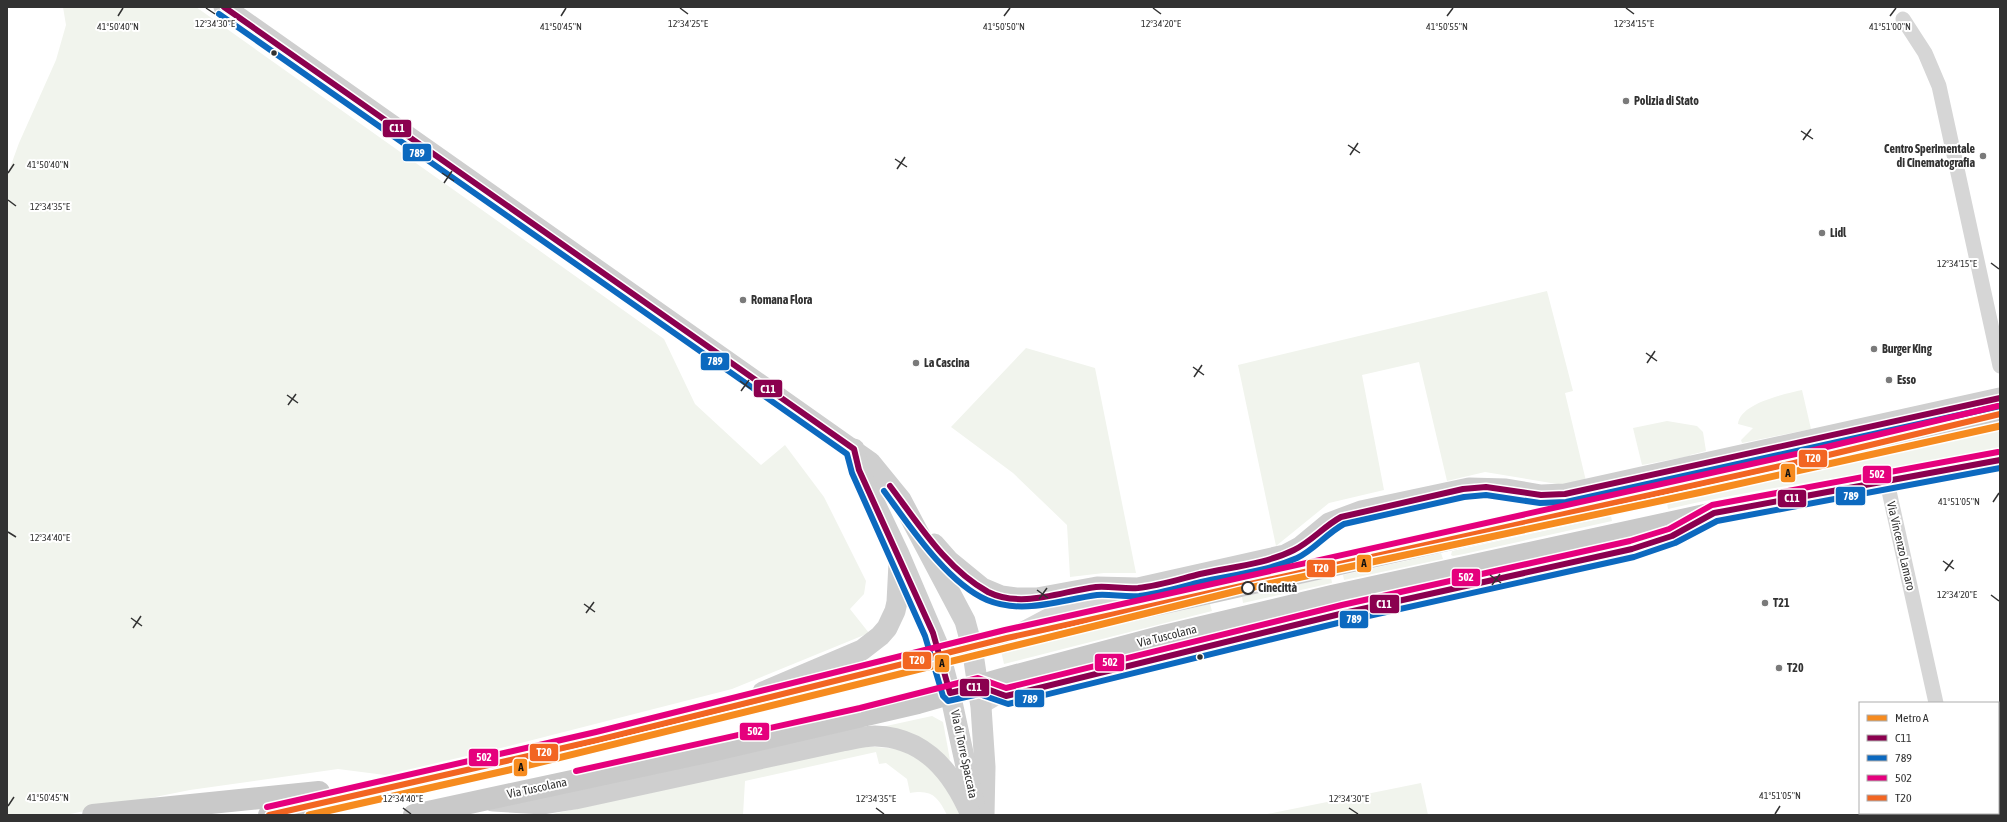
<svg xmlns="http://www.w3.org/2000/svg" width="2007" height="822" viewBox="0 0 2007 822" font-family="'Asap Condensed',sans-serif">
<rect width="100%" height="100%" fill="#fff"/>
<g fill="#f1f4ed">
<polygon points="63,7 196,7 664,339 695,404 761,465 785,445 824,497 866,581 864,594 850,609 869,633 732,689 505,747 385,775 338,769 190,790 65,815 7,815 7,176 19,143 56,60 66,25"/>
<polygon points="1547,291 1573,391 1565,393 1586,481 1563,485 1485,472 1447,481 1419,362 1362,375 1384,490 1329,503 1276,546 1238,365"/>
<polygon points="1026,348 1095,368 1136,573 1104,573 1070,577 1067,525 1013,473 951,427"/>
<path d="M1802 390 1811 429 1742 443 1741 440 1753 428 1738 424C1740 403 1785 394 1802 390Z"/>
<polygon points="1667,421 1697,426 1703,432 1706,451 1690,455 1690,456 1642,465 1633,428"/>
<path d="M2000 430V447C1890 472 1778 484 1668 509L1667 503Z"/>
<polygon points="1611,516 1612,521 1464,554 1453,556 1451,555 1452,551"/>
<polygon points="1441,553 1443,559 1344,580 1343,575"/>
<polygon points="1331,577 1332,583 1243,603 1242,597"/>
<polygon points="1210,604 1212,611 1004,664 1001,651"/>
<polygon points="932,716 943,722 950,760 877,728"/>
<path d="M864 746 898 749 917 757 941 775 961 815H947C938 797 932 789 910 793L907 779 886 763 879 764 876 752 745 781 743 815H548Z"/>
<polygon points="1421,783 1428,815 1262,815"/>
</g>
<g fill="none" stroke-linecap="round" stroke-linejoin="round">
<g stroke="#d6d6d6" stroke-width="15">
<polyline points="1903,19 1925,53 1939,86 2000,366"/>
<polyline points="1887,482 1936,703"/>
<polyline points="1021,630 1055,612 1122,593"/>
<polyline points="981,707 998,697 1344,613 1632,549 1659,541 1698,522"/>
<polyline points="1961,813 1962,815"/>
</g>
<g stroke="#cfcfcf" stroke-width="21">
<polyline points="224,7 870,462 901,500 965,621 972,647 981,707 985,767 984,815"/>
<polyline points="854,449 859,470 899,554 937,643 950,693 974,803"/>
<polyline points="934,544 949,561 982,588 1001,596 1016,598 1037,598 1097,587 1138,588 1285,555 1300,547 1329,523 1361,511 1469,488 1506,489 1541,495 1565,494 2000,398"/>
<polyline points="763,692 862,650 880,636 887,628 895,611 897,602 899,563"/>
<path d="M493 801 543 804 575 799 842 741C853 739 864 736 875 736 925 737 953 773 971 815"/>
</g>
<g stroke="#c9c9c9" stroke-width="22">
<polyline points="93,815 319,792"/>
<polyline points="269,815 598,740 1007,638 1816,458 2000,414"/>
<polyline points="414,815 707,752 918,703 1002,679 1164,636 1332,596 1714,513 1887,482 2000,460"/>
</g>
<g stroke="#fff" stroke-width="9">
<g id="bus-1">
<polyline points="224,7 854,449 859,470 933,633 950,693 979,686 1006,696 1344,613 1632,549 1672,536 1714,513 2000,460"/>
<path d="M890 486C918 523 946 569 988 592 1022 609 1062 591 1096 587 1110 586 1124 589 1138 588 1159 586 1180 579 1200 574 1231 567 1266 564 1294 550 1311 542 1324 526 1341 517L1463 489 1486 487 1541 495 1565 494 2000 398"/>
</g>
</g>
<g stroke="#fff" stroke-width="9">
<g id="bus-2">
<polyline points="219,14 847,454 852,473 925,636 943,696 948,701 979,694 1008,704 1346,621 1634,557 1675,543 1717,521 2000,468"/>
<path d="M884 491C909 525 947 583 987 600 1023 615 1060 600 1097 595 1110 594 1125 597 1139 596 1159 594 1181 587 1201 582 1233 575 1267 571 1297 558 1313 551 1327 533 1344 524L1464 497 1486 495 1540 503 1566 502 2000 406"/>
</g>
</g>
<g stroke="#fff" stroke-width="9">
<g id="bus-3">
<polyline points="576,771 860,708 978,678 1006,688 1342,605 1630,541 1669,529 1712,505 1998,452"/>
<polyline points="267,807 596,732 1005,630 1814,450 1998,406"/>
</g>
</g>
<g stroke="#fff" stroke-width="9">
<polyline id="bus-4" points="269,815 598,740 1007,638 1816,458 2000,414"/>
</g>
<use href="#bus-1" stroke="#8b004f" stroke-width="6"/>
<use href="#bus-2" stroke="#0c69bf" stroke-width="6"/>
<use href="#bus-3" stroke="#e5007d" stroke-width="6"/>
<use href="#bus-4" stroke="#f26522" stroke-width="6"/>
<g stroke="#fff" stroke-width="10">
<polyline id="metro-1" points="309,815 509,770 1249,588 1702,492 2000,426"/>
</g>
<use href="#metro-1" stroke="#f68b1f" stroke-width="7"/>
</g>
<path fill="none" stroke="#323232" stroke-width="1.5" d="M206 8 215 14M680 8 688 14M1153 8 1161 14M1626 8 1634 14M118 16 123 8M561 16 566 8M1004 16 1010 8M1447 16 1453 8M1890 16 1896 8M1801 131 1813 139M1803 140 1811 129M1348 145 1360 153M1350 155 1358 143M895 159 907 167M897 169 905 157M8 173 14 164M442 173 454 181M444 183 452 171M8 200 16 206M1991 263 1999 269M1646 353 1657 361M1647 363 1655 351M1193 367 1204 375M1194 377 1202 365M740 381 751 389M741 391 749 380M287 395 298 403M288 405 296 394M1993 502 1999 493M8 532 16 537M1943 561 1954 569M1945 571 1953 560M1490 575 1501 583M1492 585 1500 574M1037 590 1048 598M1991 595 1999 601M1039 599 1047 588M584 604 595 612M586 613 594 602M131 618 142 626M133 628 141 616M8 806 14 797M403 808 411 814M876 808 884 814M1349 808 1358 814M1775 814 1780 806"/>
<g fill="#323232" stroke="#fff" stroke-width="1.5">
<circle cx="274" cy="53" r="3.5"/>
<circle cx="1200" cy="657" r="3.5"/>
</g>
<g fill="#7a7a7a" stroke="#fff" stroke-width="1.5">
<circle cx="1626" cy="101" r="4"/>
<circle cx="1983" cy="156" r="4"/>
<circle cx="1822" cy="233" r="4"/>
<circle cx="743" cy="300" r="4"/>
<circle cx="1874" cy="349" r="4"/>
<circle cx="916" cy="363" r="4"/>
<circle cx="1889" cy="380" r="4"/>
<circle cx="1765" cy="603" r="4"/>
<circle cx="1779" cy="668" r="4"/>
</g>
<circle fill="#fff" stroke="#323232" stroke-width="2" cx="1248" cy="588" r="6"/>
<g text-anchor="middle" stroke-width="4" stroke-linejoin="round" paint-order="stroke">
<g font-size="12" font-weight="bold" fill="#323232" stroke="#fff" text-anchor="start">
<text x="1634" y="105">Polizia di Stato</text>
<text x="1975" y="153" text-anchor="end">Centro Sperimentale<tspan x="1975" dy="14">di Cinematografia</tspan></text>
<text x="1830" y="237">Lidl</text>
<text x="751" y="304">Romana Flora</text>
<text x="1882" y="353">Burger King</text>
<text x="924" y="367">La Cascina</text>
<text x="1897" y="384">Esso</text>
<text x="1773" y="607">T21</text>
<text x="1787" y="672">T20</text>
</g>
<g font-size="12" fill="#323232" stroke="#fff">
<text transform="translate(1901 546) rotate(77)" y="4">Via Vincenzo Lamaro</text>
<text transform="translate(1167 636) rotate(-14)" y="4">Via Tuscolana</text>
<text transform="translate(964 754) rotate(78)" y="4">Via di Torre Spaccata</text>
<text transform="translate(537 788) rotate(-12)" y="4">Via Tuscolana</text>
</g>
<g font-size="12" font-weight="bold" fill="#323232" stroke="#fff" text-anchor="start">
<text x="1258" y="592">Cinecittà</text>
</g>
</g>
<g font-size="10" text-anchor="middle" fill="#323232" stroke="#fff" stroke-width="4" stroke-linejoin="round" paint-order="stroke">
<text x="215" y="27">12°34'30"E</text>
<text x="688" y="27">12°34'25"E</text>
<text x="1161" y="27">12°34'20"E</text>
<text x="1634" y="27">12°34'15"E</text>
<text x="118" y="30">41°50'40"N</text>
<text x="561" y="30">41°50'45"N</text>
<text x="1004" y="30">41°50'50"N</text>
<text x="1447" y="30">41°50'55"N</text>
<text x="1890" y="30">41°51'00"N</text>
<text x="48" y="168">41°50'40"N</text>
<text x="50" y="210">12°34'35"E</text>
<text x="1957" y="267">12°34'15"E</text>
<text x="1959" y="505">41°51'05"N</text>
<text x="50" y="541">12°34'40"E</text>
<text x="1957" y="598">12°34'20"E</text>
<text x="1780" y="799">41°51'05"N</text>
<text x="48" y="801">41°50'45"N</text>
<text x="403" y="802">12°34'40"E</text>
<text x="876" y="802">12°34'35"E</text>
<text x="1349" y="802">12°34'30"E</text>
</g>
<g stroke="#fff" stroke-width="1.5">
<rect x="382" y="119" width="30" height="19" rx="4" fill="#8b004f"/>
<rect x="402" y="143" width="30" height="19" rx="4" fill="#0c69bf"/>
<rect x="700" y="352" width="30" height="19" rx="4" fill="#0c69bf"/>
<rect x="753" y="379" width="30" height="19" rx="4" fill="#8b004f"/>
<rect x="1798" y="449" width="30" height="19" rx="4" fill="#f26522"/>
<rect x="1780" y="463" width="16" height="20" rx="4" fill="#f68b1f"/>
<rect x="1862" y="465" width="30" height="19" rx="4" fill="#e5007d"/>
<rect x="1835" y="486" width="31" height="20" rx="4" fill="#0c69bf"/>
<rect x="1777" y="489" width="30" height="19" rx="4" fill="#8b004f"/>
<rect x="1356" y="554" width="16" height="19" rx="4" fill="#f68b1f"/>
<rect x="1306" y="559" width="30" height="19" rx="4" fill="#f26522"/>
<rect x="1451" y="568" width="30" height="19" rx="4" fill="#e5007d"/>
<rect x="1369" y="594" width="31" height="20" rx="4" fill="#8b004f"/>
<rect x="1339" y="610" width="30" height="19" rx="4" fill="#0c69bf"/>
<rect x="902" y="651" width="30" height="19" rx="4" fill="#f26522"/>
<rect x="1094" y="653" width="31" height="19" rx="4" fill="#e5007d"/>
<rect x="934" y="654" width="16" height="19" rx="4" fill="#f68b1f"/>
<rect x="959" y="678" width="31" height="19" rx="4" fill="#8b004f"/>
<rect x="1014" y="689" width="31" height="19" rx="4" fill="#0c69bf"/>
<rect x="739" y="722" width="31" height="19" rx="4" fill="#e5007d"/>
<rect x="529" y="743" width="30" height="19" rx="4" fill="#f26522"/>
<rect x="468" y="748" width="31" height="19" rx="4" fill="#e5007d"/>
<rect x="513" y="758" width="15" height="19" rx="4" fill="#f68b1f"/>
</g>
<g font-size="11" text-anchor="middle" font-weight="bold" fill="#fff">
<text x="397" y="132">C11</text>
<text x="417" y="157">789</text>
<text x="715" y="365">789</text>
<text x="768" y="393">C11</text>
<text x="1813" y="462">T20</text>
<text x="1877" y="478">502</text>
<text x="1851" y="500">789</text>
<text x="1792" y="502">C11</text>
<text x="1321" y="572">T20</text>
<text x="1466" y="581">502</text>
<text x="1384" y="608">C11</text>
<text x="1354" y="623">789</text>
<text x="917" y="664">T20</text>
<text x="1110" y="666">502</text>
<text x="974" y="691">C11</text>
<text x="1030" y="703">789</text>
<text x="755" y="735">502</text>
<text x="544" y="756">T20</text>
<text x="484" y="761">502</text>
</g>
<g font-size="11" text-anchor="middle" font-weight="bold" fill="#111">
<text x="1788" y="477">A</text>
<text x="1364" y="567">A</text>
<text x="942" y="667">A</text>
<text x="521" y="771">A</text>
</g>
<rect width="2007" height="822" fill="none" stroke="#323232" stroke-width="16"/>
<rect x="1859" y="702" width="140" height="112" fill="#ffffff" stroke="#adadad"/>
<rect x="1867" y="715" width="20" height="6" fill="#f68b1f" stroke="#adadad"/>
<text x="1895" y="722" font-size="12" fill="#323232">Metro A</text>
<rect x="1867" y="735" width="20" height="6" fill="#8b004f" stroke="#adadad"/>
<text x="1895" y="742" font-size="12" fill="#323232">C11</text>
<rect x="1867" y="755" width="20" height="6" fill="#0c69bf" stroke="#adadad"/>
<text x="1895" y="762" font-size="12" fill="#323232">789</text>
<rect x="1867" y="775" width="20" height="6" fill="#e5007d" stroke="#adadad"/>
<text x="1895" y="782" font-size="12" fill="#323232">502</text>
<rect x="1867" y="795" width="20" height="6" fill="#f26522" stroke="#adadad"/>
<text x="1895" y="802" font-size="12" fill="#323232">T20</text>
</svg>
